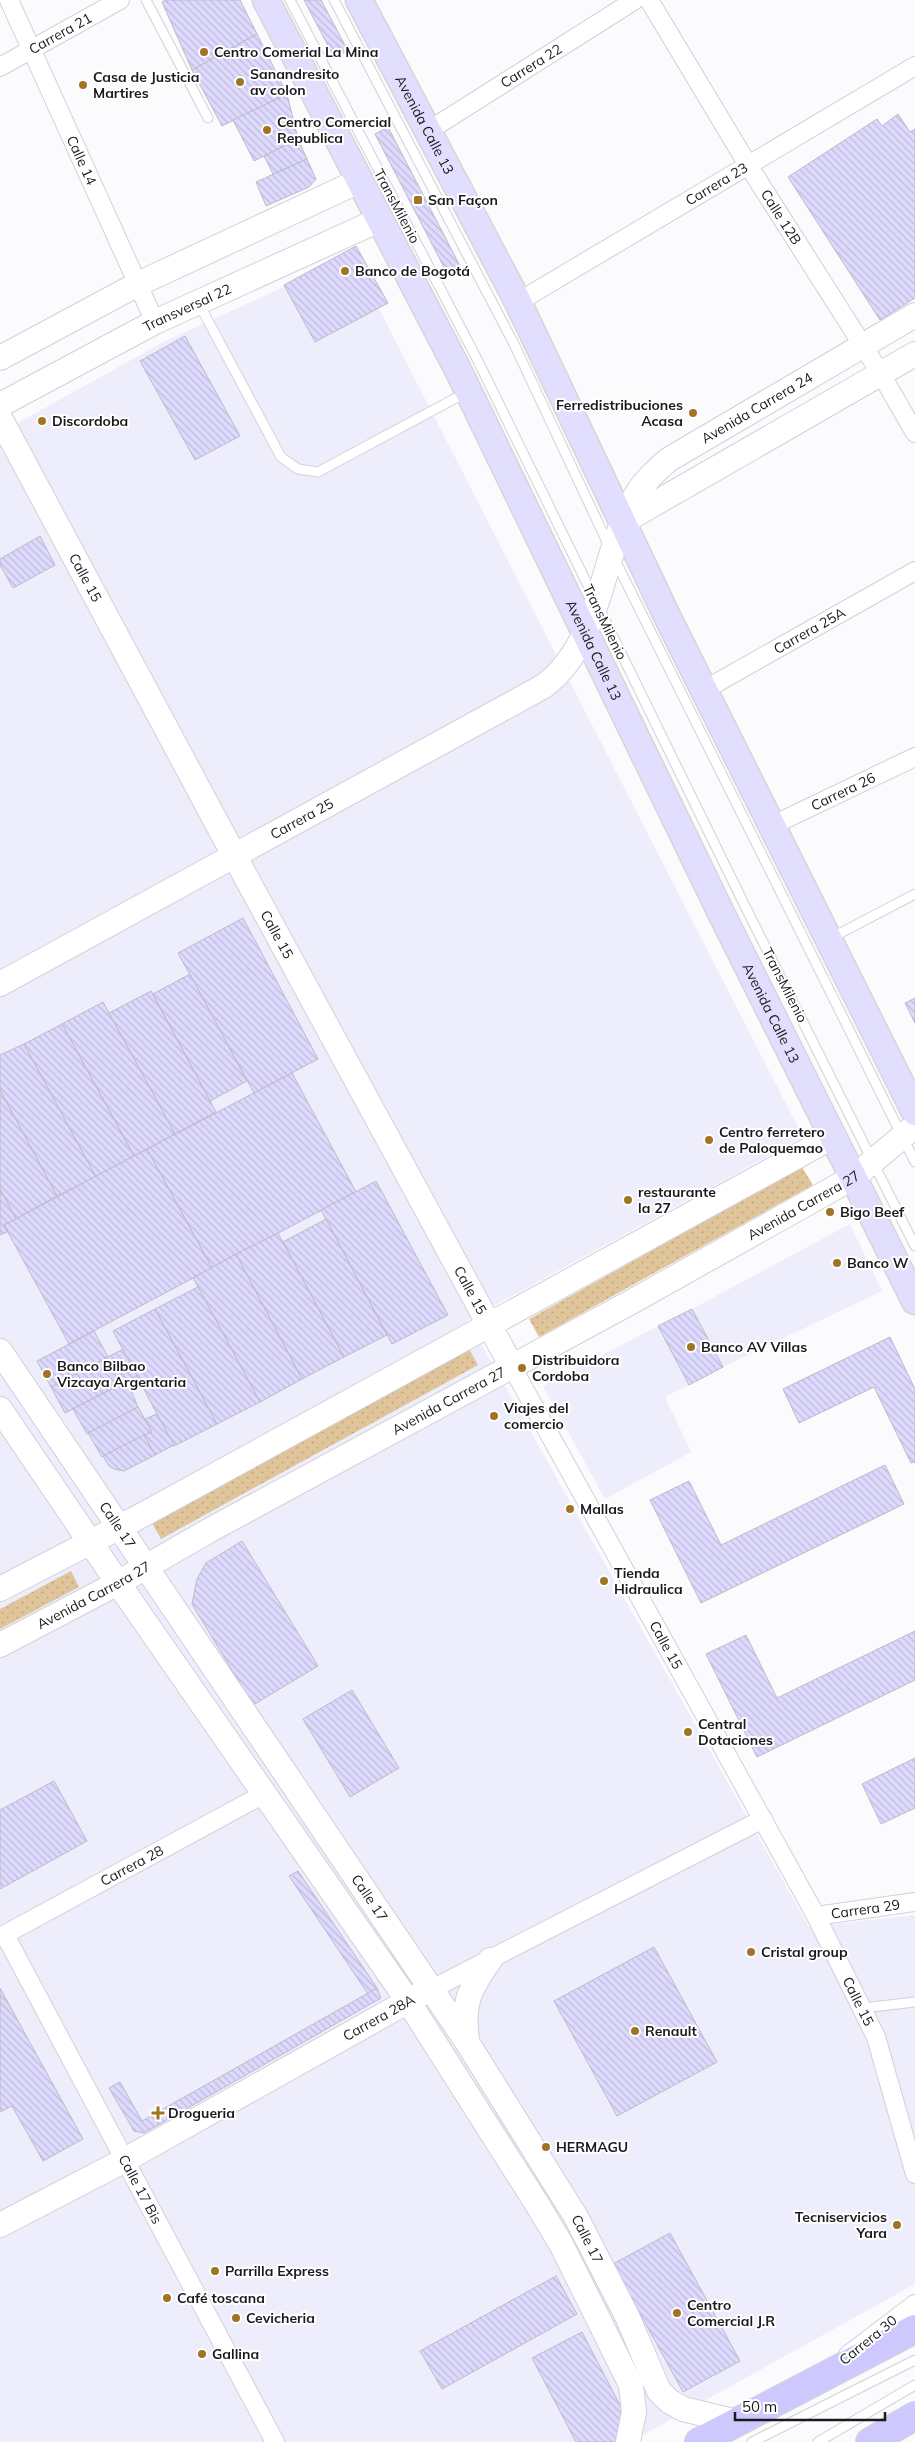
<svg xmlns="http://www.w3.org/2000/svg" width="915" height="2442" viewBox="0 0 915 2442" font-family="Mulish,sans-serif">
<defs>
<pattern id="grass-dots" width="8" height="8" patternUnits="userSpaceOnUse" patternTransform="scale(1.25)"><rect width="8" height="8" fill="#e0c59b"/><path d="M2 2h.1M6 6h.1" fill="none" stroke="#c0a985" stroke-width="1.8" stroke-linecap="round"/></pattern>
<pattern id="building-back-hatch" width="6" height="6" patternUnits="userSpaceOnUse" patternTransform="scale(1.25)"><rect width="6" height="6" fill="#dddafe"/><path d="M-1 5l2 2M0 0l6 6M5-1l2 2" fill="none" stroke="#bdbad9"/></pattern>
</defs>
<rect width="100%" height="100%" fill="#fbfbfd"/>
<g fill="#eeedfc">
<polygon points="352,256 803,1137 468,1320 809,1927 915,1915 915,2284 630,2442 0,2442 0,433 165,341"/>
<polygon points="850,1224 882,1291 723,1367 692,1309"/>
<polygon points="658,1326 689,1385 665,1397 691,1452 605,1499 543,1386"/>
</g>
<g fill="url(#grass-dots)">
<polygon points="802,1167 813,1185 539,1337 529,1319"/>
<polygon points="469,1349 478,1365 161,1539 152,1523"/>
<polygon points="71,1571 79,1587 0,1629 0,1609"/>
</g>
<g fill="url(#building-back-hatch)" stroke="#bcbbc6">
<polygon points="166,0 240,0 257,34 192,70 162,2"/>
<polygon points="304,0 321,0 348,51 334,57"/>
<polygon points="257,34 287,94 222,126 192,70"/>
<polygon points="287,94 298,139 254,161 233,120"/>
<polygon points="898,114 910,132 915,129 915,298 880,320 788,177 877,119 882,126"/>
<polygon points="388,127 460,266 447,273 375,134"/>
<polygon points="298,139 307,159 273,174 264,156"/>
<polygon points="307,159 316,179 309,187 266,206 256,182"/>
<polygon points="356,246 388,303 315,342 284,285"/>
<polygon points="185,336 240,436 195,460 140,361"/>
<polygon points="40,536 55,565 13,588 0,565 0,559"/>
<polygon points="243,918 318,1059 254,1093 178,953"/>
<polygon points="190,974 247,1081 210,1101 153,994"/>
<polygon points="151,991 216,1112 175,1134 109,1013"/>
<polygon points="915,998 915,1023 905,1003"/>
<polygon points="103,1002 175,1134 134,1156 62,1024"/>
<polygon points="62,1024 134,1156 96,1177 24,1044"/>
<polygon points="24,1044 96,1177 57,1196 0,1090 0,1055"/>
<polygon points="292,1073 356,1192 212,1268 147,1149"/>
<polygon points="0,1090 57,1196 16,1219 0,1189"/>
<polygon points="147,1149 212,1268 69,1344 4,1225"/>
<polygon points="376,1181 448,1315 392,1344 321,1210"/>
<polygon points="0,1189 16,1219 4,1225 7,1232 0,1235"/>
<polygon points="326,1219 387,1335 344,1357 283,1242"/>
<polygon points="278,1233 344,1357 302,1379 236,1254"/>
<polygon points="236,1254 302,1379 260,1402 193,1278"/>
<polygon points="198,1287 260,1402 217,1424 155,1309"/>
<polygon points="155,1309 217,1424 174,1446 113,1331"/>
<polygon points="692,1309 723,1367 689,1385 658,1326"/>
<polygon points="94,1331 108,1357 51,1387 37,1361"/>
<polygon points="890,1337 915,1389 915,1462 911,1463 874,1387 799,1423 783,1389"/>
<polygon points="123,1349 137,1376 65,1413 51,1387"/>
<polygon points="127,1381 138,1407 87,1434 73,1409"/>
<polygon points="138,1407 152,1432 102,1457 88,1433"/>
<polygon points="157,1414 174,1445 155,1455 144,1435 152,1432 145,1419"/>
<polygon points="144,1435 155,1455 124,1471 114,1469 109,1466 103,1456"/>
<polygon points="885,1465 904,1504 701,1603 650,1500 689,1481 721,1545"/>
<polygon points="242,1541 318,1666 253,1705 192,1604 197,1579 206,1563"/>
<polygon points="915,1631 915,1680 757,1757 706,1654 746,1635 777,1698"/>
<polygon points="352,1690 399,1768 350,1797 303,1719"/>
<polygon points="915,1758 915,1808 881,1824 862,1784"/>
<polygon points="54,1781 87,1841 0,1889 0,1810"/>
<polygon points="298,1871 377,1988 368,1994 289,1876"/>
<polygon points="654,1947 717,2062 617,2116 554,2001"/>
<polygon points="0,1988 83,2139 43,2161 12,2106 0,2112"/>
<polygon points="377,1988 381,1998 144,2133 134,2131 109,2088 120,2082 142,2121"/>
<polygon points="670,2233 740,2361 683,2392 613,2264"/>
<polygon points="556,2276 577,2314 442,2389 420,2351"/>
<polygon points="582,2332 623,2411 619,2440 616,2442 576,2442 532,2358"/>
</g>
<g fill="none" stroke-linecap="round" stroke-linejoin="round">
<g stroke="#d1d0db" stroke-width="11">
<g id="lane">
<polyline points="146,0 208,118"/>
<polyline points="290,0 478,361 744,904 915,1246"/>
<polyline points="334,0 514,344 609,546"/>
<polyline points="199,304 281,457 298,469 318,472 467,392"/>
<polyline points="614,558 915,1162"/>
<polyline points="831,938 915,894"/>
<polyline points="863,2008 915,2002"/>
<polyline points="752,2442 915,2360"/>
<polyline points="818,2442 915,2385"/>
</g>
</g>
<g stroke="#d1d0db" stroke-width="20">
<g id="street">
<path id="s1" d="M9 0 155 322"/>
<path id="s2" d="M649 0 748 165 881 374 915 433"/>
<path id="s3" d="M0 67 120 0"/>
<path id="s4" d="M428 131 635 0"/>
<path id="s5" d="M518 302 915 66"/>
<path id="s6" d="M704 690 915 571"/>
<path id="s7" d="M771 826 915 757"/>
<path id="s8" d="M511 1365 816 1916 876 2037 915 2174"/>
<path id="s9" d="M816 1916 915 1902"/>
<path id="s10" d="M5 1935 275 2442"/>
<path id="s11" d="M0 1937 264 1794"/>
<polyline points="432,1989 763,1819"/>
<polyline points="848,2355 915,2304"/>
</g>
</g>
<g stroke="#d1d0db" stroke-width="26">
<g id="secondary">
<polyline points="0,358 138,284 359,181"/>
<path id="s12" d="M0 405 155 322 379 220"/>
<path id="s13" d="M0 418 235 857 511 1365"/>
<polyline points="621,523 915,354"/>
<path id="s14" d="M0 984 544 686C604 640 599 558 635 497 643 482 656 471 668 460L915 315"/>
<path id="s15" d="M0 1351 467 2042 576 2217 627 2316 659 2391 669 2401 683 2409 737 2422"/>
<polyline points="0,1409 118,1583 408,2001 537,2204 561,2244 631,2385 634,2412 628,2442"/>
<polyline points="0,1589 135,1519 834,1136"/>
<path id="s16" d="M0 1645 118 1583 210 1530 633 1301 854 1177 915 1126"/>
<path d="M467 2040C462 2004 469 1989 490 1960"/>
<path id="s17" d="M0 2225 125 2160 421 1994"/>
</g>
</g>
<g stroke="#d6d6d6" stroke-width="29">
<g id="primary">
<path id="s18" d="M266 0 458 370 723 917 915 1301"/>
<path id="s19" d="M359 0 518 302 667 616 915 1112"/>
</g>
</g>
<g stroke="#d6d6d6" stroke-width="30">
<g id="highway">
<polyline points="699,2442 915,2329"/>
<polyline points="870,2442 915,2416"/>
</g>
</g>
<use href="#lane" stroke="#fff" stroke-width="9"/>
<use href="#street" stroke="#fff" stroke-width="18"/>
<use href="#secondary" stroke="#fff" stroke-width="24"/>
<use href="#primary" stroke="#e1defe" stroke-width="26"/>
<use href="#highway" stroke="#cdc8fe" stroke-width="28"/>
</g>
<g fill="#a07425" stroke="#fff" stroke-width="2">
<circle cx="204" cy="52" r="5"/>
<circle cx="240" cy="82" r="5"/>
<circle cx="83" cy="85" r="5"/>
<circle cx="267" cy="130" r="5"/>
<rect x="413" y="195" width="10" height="10" rx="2.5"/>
<circle cx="345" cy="271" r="5"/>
<circle cx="693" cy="413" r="5"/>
<circle cx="42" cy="421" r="5"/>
<circle cx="709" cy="1140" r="5"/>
<circle cx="628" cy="1200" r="5"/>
<circle cx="830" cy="1212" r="5"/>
<circle cx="837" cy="1263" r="5"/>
<circle cx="691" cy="1347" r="5"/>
<circle cx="522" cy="1368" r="5"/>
<circle cx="47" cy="1374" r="5"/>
<circle cx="494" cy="1416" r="5"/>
<circle cx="570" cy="1509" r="5"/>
<circle cx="604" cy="1581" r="5"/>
<circle cx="688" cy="1732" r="5"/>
<circle cx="751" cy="1952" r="5"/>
<circle cx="635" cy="2031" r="5"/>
<path d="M155.5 2105.5h5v5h5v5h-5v5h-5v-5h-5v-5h5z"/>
<circle cx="546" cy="2147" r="5"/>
<circle cx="897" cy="2225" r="5"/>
<circle cx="215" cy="2271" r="5"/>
<circle cx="167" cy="2298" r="5"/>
<circle cx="677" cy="2313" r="5"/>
<circle cx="236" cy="2318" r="5"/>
<circle cx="202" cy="2354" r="5"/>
</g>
<g text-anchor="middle" stroke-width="4" stroke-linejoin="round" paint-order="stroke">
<g font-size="14" fill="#1a191d" stroke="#fff">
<text dy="5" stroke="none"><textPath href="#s3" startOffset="69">Carrera 21</textPath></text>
<text dy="5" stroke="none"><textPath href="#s4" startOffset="122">Carrera 22</textPath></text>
<text dy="5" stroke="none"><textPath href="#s19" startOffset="141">Avenida Calle 13</textPath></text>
<text dy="5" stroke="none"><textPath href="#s1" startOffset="176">Calle 14</textPath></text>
<text dy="5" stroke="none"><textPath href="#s5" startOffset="231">Carrera 23</textPath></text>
<text transform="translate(397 206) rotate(62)" y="5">TransMilenio</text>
<text dy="5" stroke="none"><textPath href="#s2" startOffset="254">Calle 12B</textPath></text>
<text dy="5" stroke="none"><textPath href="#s12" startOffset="211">Transversal 22</textPath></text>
<text dy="5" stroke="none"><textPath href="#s14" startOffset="986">Avenida Carrera 24</textPath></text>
<text dy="5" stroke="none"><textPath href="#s13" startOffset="181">Calle 15</textPath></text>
<text transform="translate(605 622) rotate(64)" y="5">TransMilenio</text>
<text dy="5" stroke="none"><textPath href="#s6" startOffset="121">Carrera 25A</textPath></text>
<text dy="5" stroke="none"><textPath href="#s18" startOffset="728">Avenida Calle 13</textPath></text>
<text dy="5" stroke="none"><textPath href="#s7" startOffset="80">Carrera 26</textPath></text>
<text dy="5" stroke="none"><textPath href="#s14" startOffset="344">Carrera 25</textPath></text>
<text dy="5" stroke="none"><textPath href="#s13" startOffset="586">Calle 15</textPath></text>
<text transform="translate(785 985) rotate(63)" y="5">TransMilenio</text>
<text dy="5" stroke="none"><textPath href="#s18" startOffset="1132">Avenida Calle 13</textPath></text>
<text dy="5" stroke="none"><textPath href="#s16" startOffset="916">Avenida Carrera 27</textPath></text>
<text dy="5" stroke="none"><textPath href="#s13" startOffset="991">Calle 15</textPath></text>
<text dy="5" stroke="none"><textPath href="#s16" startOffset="511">Avenida Carrera 27</textPath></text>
<text dy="5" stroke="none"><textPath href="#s15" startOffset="210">Calle 17</textPath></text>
<text dy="5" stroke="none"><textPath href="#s16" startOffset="106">Avenida Carrera 27</textPath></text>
<text dy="5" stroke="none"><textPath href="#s8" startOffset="320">Calle 15</textPath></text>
<text dy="5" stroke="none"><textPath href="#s11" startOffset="150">Carrera 28</textPath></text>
<text dy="5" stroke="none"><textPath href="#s15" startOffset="660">Calle 17</textPath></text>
<text dy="5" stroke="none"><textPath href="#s9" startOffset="50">Carrera 29</textPath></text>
<text dy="5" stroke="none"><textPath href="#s8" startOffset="725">Calle 15</textPath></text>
<text dy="5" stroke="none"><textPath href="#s17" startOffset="432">Carrera 28A</textPath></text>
<text dy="5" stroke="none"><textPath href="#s10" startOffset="288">Calle 17 Bis</textPath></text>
<text dy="5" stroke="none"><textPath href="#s15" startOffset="1065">Calle 17</textPath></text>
<text transform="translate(868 2340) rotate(-39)" y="5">Carrera 30</text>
</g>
<g font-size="14" font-weight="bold" fill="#1a191d" stroke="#fff" text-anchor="start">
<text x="214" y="57">Centro Comerial La Mina</text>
<text x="250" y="79">Sanandresito<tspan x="250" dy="16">av colon</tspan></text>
<text x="93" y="82">Casa de Justicia<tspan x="93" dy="16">Martires</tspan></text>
<text x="277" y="127">Centro Comercial<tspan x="277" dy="16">Republica</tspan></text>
<text x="428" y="205">San Façon</text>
<text x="355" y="276">Banco de Bogotá</text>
<text x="683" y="410" text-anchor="end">Ferredistribuciones<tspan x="683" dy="16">Acasa</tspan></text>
<text x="52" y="426">Discordoba</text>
<text x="719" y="1137">Centro ferretero<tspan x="719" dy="16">de Paloquemao</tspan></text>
<text x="638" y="1197">restaurante<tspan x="638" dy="16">la 27</tspan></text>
<text x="840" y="1217">Bigo Beef</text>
<text x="847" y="1268">Banco W</text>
<text x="701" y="1352">Banco AV Villas</text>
<text x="532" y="1365">Distribuidora<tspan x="532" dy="16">Cordoba</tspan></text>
<text x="57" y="1371">Banco Bilbao<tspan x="57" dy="16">Vizcaya Argentaria</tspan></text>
<text x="504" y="1413">Viajes del<tspan x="504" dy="16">comercio</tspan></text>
<text x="580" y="1514">Mallas</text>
<text x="614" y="1578">Tienda<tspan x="614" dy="16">Hidraulica</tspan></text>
<text x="698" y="1729">Central<tspan x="698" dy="16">Dotaciones</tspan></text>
<text x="761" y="1957">Cristal group</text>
<text x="645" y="2036">Renault</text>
<text x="168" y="2118">Drogueria</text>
<text x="556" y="2152">HERMAGU</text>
<text x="887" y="2222" text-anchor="end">Tecniservicios<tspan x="887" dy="16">Yara</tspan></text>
<text x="225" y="2276">Parrilla Express</text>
<text x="177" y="2303">Café toscana</text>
<text x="687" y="2310">Centro<tspan x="687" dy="16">Comercial J.R</tspan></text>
<text x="246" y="2323">Cevicheria</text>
<text x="212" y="2359">Gallina</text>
</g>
</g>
<path d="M735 2412v8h150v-8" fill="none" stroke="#1a191d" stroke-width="2.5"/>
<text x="742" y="2412" font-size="15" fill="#1a191d" stroke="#ffffff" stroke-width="4" paint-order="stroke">50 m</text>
</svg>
